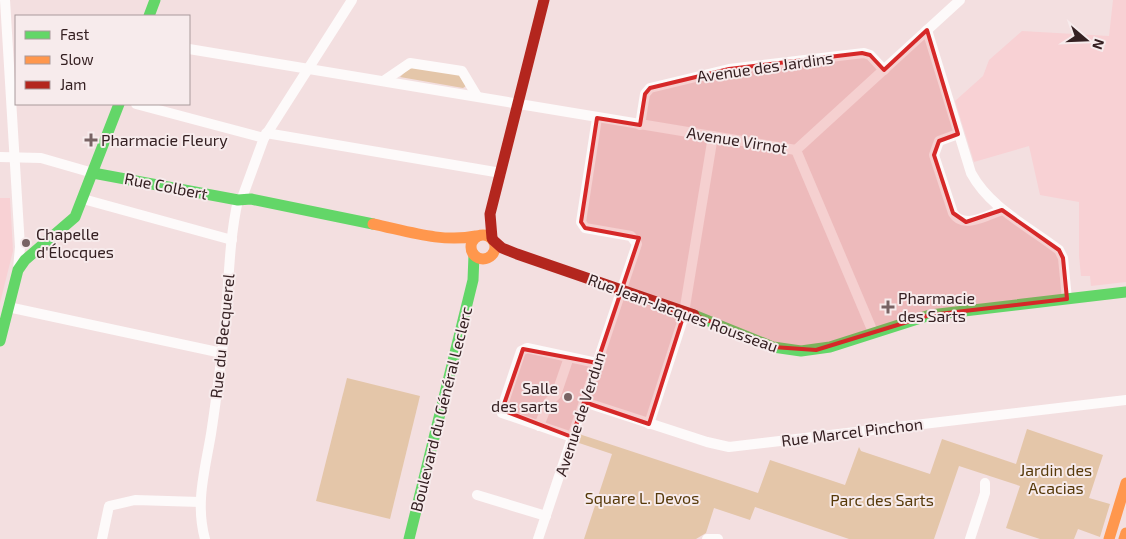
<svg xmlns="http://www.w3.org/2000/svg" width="1126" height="539" viewBox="0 0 1126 539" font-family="'Exo 2',sans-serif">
<rect width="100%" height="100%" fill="#f3dfe0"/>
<g fill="#f8d1d4">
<polygon points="1113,0 1126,0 1126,282 1091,286 1090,276 1081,276 1079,256 1079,202 1040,195 1029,146 974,162 955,101 983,76 989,60 1022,31 1109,36"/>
<polygon points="0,198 10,198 13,251 0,303"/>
</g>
<g fill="#e4c6a9">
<polygon points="411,66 459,74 466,86 463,88 400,77"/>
<polygon points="347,378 420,396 390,519 316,501"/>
<polygon points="1027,429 1103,455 1089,498 1110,504 1100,537 1078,529 1074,539 1040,539 1006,528 1020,486 959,466 934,539 849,539 755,507 750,520 714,508 706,533 696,539 584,539 612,454 576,442 579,434 758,493 770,460 845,485 859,447 861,451 930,474 942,439 1016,464"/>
</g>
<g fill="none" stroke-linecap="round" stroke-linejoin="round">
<g stroke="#fdfafa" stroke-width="10">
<polyline points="5,0 20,247 18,269"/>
<path d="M927 30 971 173C990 208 1028 226 1059 250L1063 258 1067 299"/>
<polyline points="189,49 796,150 960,0"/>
<polyline points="385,80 410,63 462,71 477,96"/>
<polyline points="136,104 264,138"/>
<polyline points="640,125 645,94 650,88 729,69 864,53 870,55 884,70"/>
<polyline points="266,133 501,173"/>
<path d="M958 134 939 141 934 155 953 213C963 230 988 215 1002 210"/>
<polyline points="796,150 873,332"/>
<polyline points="0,157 41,158 93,173"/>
<polyline points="242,198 264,138 352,0"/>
<polyline points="83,199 232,240"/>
<polyline points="8,307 222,353"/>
<polyline points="584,402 707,442 729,447 1126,400"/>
<polyline points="649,424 683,319 713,136"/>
<polyline points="539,426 548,403 556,395 569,357"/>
<polyline points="572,437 502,413 502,408 521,351 527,348 597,363"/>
<polyline points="477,495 546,516"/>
<polyline points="102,539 109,506 135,500 200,502"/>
<path d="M205 539C195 503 205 470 211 434 216 402 220 369 224 336 229 291 228 245 238 200"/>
<polyline points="538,539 637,244 631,236 585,228 581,222 597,118"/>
<polyline points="707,539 718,539"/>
<polyline points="970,539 985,493 985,483"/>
</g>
<g stroke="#63d668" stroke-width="11">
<polyline points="149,16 155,0"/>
<polyline points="93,173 238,200 251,199 373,224"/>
<polyline points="694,315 773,347 801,351 830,347 930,315 1126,292"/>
<polyline points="0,341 18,270 25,260 75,217 119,104"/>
<polyline points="409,539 473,280 474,255"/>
</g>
<g stroke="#ff974d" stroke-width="11">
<path d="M373 224C407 231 442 243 476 236"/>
<circle cx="483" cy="247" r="12"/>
<polyline points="1109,539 1126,483"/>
<polyline points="1124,539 1126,533"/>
</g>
<g stroke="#b3261e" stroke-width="11">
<polyline points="492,238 490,214 544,0"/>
<polyline points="493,240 502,248 517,254 694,315"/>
</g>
</g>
<path fill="#d62828" fill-opacity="0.2" stroke="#d62828" stroke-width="4" stroke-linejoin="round" d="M927 30 958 134 939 141 934 155 953 213 966 222 1002 210 1059 250 1063 258 1067 299 930 315 816 350 773 347 685 311 649 424 584 402 572 437 502 410 523 349 597 363 639 238 585 228 581 222 597 118 640 125 645 94 650 88 729 69 862 53 870 55 884 70Z"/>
<g fill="#786364" stroke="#f7ebec" stroke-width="2">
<path d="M88.5 132.5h5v5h5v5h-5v5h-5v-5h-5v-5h5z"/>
<circle cx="26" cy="243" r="5"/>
<path d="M885.5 299.5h5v5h5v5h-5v5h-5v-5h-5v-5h5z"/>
<circle cx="568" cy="397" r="5"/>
</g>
<g text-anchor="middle" stroke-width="4" stroke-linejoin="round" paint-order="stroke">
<g font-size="16" fill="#352022" stroke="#f7ebec">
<text transform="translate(765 67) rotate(-8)" y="6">Avenue des Jardins</text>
<text transform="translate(737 140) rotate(9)" y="6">Avenue Virnot</text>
<text transform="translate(166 186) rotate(11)" y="6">Rue Colbert</text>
<text transform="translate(683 313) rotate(20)" y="6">Rue Jean-Jacques Rousseau</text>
<text transform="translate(222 336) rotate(-84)" y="6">Rue du Becquerel</text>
<text transform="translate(441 409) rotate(-76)" y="6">Boulevard du Général Leclerc</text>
<text transform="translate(580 414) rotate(-72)" y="6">Avenue de Verdun</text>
<text transform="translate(852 432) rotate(-7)" y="6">Rue Marcel Pinchon</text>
</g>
<g font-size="16" fill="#352022" stroke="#f7ebec" text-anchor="start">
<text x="101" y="146">Pharmacie Fleury</text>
<text x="36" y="240">Chapelle<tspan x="36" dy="18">d'Élocques</tspan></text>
<text x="898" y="304">Pharmacie<tspan x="898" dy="18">des Sarts</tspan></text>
<text x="558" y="394" text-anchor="end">Salle<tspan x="558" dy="18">des sarts</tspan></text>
</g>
<g font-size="16" fill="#563909" stroke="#f7ebec">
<text x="1056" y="476">Jardin des<tspan x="1056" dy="18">Acacias</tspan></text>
<text x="642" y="504">Square L. Devos</text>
<text x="882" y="506">Parc des Sarts</text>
</g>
</g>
<rect x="15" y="15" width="175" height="90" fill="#f7ebec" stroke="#a99a9b"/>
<rect x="25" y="31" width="25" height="8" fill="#63d668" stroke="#a99a9b"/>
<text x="60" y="40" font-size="15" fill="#352022">Fast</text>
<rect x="25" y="56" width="25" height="8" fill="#ff974d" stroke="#a99a9b"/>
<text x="60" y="65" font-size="15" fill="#352022">Slow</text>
<rect x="25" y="81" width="25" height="8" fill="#b3261e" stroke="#a99a9b"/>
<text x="60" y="90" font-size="15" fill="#352022">Jam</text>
<g transform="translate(1086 40) rotate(109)" stroke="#f7ebec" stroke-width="4" paint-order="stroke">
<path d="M0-4L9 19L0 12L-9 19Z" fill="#352022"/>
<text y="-8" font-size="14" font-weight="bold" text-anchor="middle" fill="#352022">N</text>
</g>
</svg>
